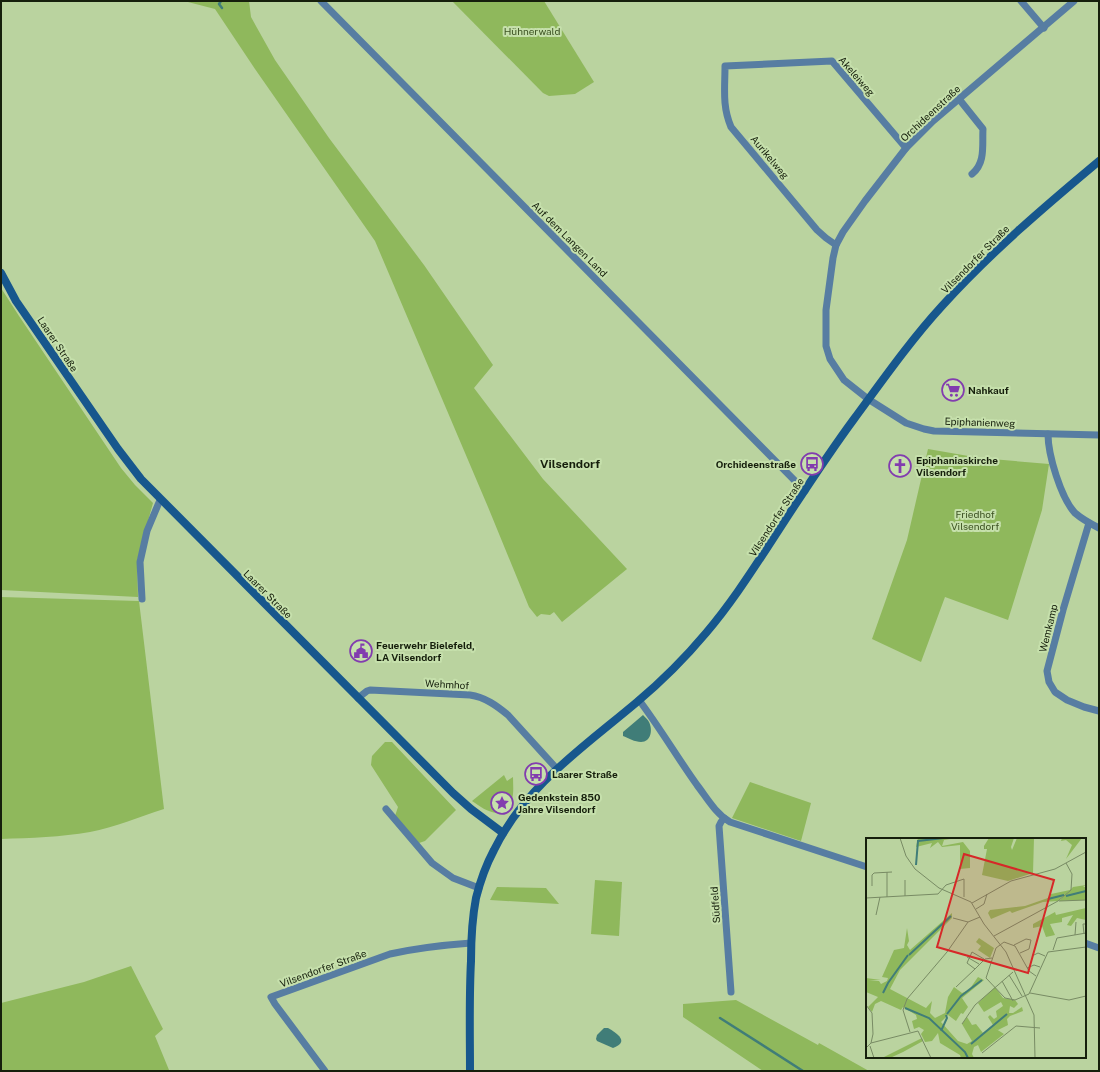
<svg xmlns="http://www.w3.org/2000/svg" width="1100" height="1072" viewBox="0 0 1100 1072" font-family="'Public Sans',sans-serif">
<rect width="100%" height="100%" fill="#bad39f"/>
<g fill="#8fb85c">
<polygon points="184,1 249,1 251,17 275,60 329,138 424,265 493,365 474,388 543,479 627,569 562,622 554,612 550,615 541,614 537,617 529,607 488,507 375,241 255,69 215,9"/>
<polygon points="452,1 544,1 594,82 575,94 549,96 543,93"/>
<polygon points="1,288 19,316 121,468 135,485 153,503 137,561 138,597 1,590"/>
<polygon points="928,449 980,458 1049,464 1042,510 1008,620 945,597 921,662 872,639 907,540"/>
<path d="M1 597 139 601 164 809C139 817 115 827 90 832 61 837 31 838 1 839Z"/>
<polygon points="385,742 392,742 456,810 425,841 419,843 395,816 398,807 371,765 372,756"/>
<path d="M504 775 507 781 513 777C513 784 514 793 512 799 512 802 509 805 508 807 498 820 482 808 472 801Z"/>
<polygon points="750,782 811,803 801,841 732,818"/>
<polygon points="595,880 622,882 619,936 591,934"/>
<polygon points="497,887 546,888 559,904 490,900"/>
<polygon points="131,966 163,1029 155,1036 169,1070 164,1071 1,1071 1,1003 84,982"/>
<polygon points="736,1000 818,1045 819,1043 869,1071 763,1071 683,1017 683,1004"/>
</g>
<g fill="#407d78">
<path d="M643 715C645 717 648 720 649 722 653 730 651 742 641 742 635 742 628 738 623 736V732Z"/>
<path d="M604 1028H608C617 1033 630 1042 613 1048L597 1041 596 1039 597 1035Z"/>
</g>
<g fill="none" stroke-linecap="round" stroke-linejoin="round">
<g stroke="#407d78" stroke-width="2.5">
<polyline points="221,1 219,4 222,8"/>
<polyline points="720,1018 803,1071"/>
</g>
<g stroke="#577da2" stroke-width="7">
<polyline points="321,1 805,491"/>
<polyline points="1021,1 1044,28"/>
<polyline points="1074,1 933,121 906,148 865,201 843,232 836,245 833,258 826,310 826,346 830,359 844,380 868,399 906,423 924,429 934,431 1099,435"/>
<path d="M959 99 983 129C982 144 986 163 972 174"/>
<path d="M836 245 826 238 817 230 731 127C722 106 725 88 725 66L832 61 906 148"/>
<path d="M1048 434C1048 455 1061 498 1075 513 1082 519 1091 524 1099 528"/>
<polyline points="1089,523 1063,610 1047,671 1049,682 1055,692 1067,700 1084,707 1099,711"/>
<polyline points="142,599 140,562 147,531 160,500"/>
<path d="M358 698 367 691 370 690 470 695C485 697 497 706 508 715L557 769"/>
<path d="M639 700C660 728 677 757 697 785 707 798 715 813 730 822L867 867"/>
<polyline points="386,809 432,863 453,878 479,888"/>
<polyline points="724,818 721,822 719,826 731,992"/>
<polyline points="1085,943 1099,948"/>
<path d="M325 1071 275 1004 271 997 390 954C417 948 444 945 471 943"/>
</g>
<g stroke="#17578d" stroke-width="8">
<polyline points="1,273 16,301 118,449 141,479 453,793 471,809 503,833"/>
<path d="M470 1071C470 1034 469 998 471 961 471 941 472 919 476 898 480 882 486 865 494 850 525 786 585 746 637 702 662 681 685 658 706 633 729 606 748 577 767 548 795 505 823 461 854 419 882 381 910 341 942 306 990 253 1044 207 1099 161"/>
</g>
</g>
<defs>
<g id="supermarket-ring" transform="scale(1.15)"><circle r="9.5" fill="#c6e0ac" stroke="#823caf" stroke-width="1.5"/><path d="M-6-5.5h2.5l.6 2H6L4.5 2H-2.5L-4.4-4H-6ZM-1.5 3.2a1.3 1.3 0 1 0 .1 0ZM3 3.2a1.3 1.3 0 1 0 .1 0Z" fill="#823caf"/></g>
<g id="bus-ring" transform="scale(1.15)"><circle r="9.5" fill="#c6e0ac" stroke="#823caf" stroke-width="1.5"/><path d="M-5-6H5V4H4V6H2V4H-2V6H-4V4H-5ZM-3.5-4V0h7V-4ZM-3.5 1.2v1.5H-2V1.2ZM2 1.2v1.5H3.5V1.2Z" fill="#823caf"/></g>
<g id="church-ring" transform="scale(1.15)"><circle r="9.5" fill="#c6e0ac" stroke="#823caf" stroke-width="1.5"/><path d="M-1.2-6h2.4v3.5h3.3v2.4h-3.3V6h-2.4V-.1h-3.3v-2.4h3.3Z" fill="#823caf"/></g>
<g id="civic-ring" transform="scale(1.15)"><circle r="9.5" fill="#c6e0ac" stroke="#823caf" stroke-width="1.5"/><path d="M-.6-6.5H3V-4.5H.6V-3L4-1V1h2V6H-6V1h2V-1L-.6-3ZM-1.2 2.5V6h2.4V2.5Z" fill="#823caf"/></g>
<g id="sight-ring" transform="scale(1.15)"><circle r="9.5" fill="#c6e0ac" stroke="#823caf" stroke-width="1.5"/><path d="M0-6L1.8-2.2L6-1.7L2.9 1.2L3.7 5.4L0 3.3L-3.7 5.4L-2.9 1.2L-6-1.7L-1.8-2.2Z" fill="#823caf"/></g>
</defs>
<g fill-rule="evenodd">
<use href="#supermarket-ring" x="953" y="390"/>
<use href="#bus-ring" x="812" y="464"/>
<use href="#church-ring" x="900" y="466"/>
<use href="#civic-ring" x="361" y="651"/>
<use href="#bus-ring" x="536" y="774"/>
<use href="#sight-ring" x="502" y="803"/>
</g>
<g text-anchor="middle" stroke-width="4" stroke-linejoin="round" paint-order="stroke">
<g font-size="10" fill="#3c5122" stroke="#c6e0ac">
<text x="532" y="35">Hühnerwald</text>
<text x="975" y="518">Friedhof<tspan x="975" dy="12">Vilsendorf</tspan></text>
</g>
<g font-size="10" fill="#161f0c" stroke="#c6e0ac">
<text transform="translate(857 76) rotate(49)" y="4">Akeleiweg</text>
<text transform="translate(930 113) rotate(-43)" y="4">Orchideenstraße</text>
<text transform="translate(770 157) rotate(50)" y="4">Aurikelweg</text>
<text transform="translate(570 239) rotate(45)" y="4">Auf dem Langen Land</text>
<text transform="translate(975 259) rotate(-45)" y="4">Vilsendorfer Straße</text>
<text transform="translate(58 344) rotate(56)" y="4">Laarer Straße</text>
<text transform="translate(980 422) rotate(2)" y="4">Epiphanienweg</text>
<text transform="translate(776 517) rotate(-57)" y="4">Vilsendorfer Straße</text>
<text transform="translate(268 594) rotate(45)" y="4">Laarer Straße</text>
<text transform="translate(1048 628) rotate(-76)" y="4">Wemkamp</text>
<text transform="translate(447 684) rotate(3)" y="4">Wehmhof</text>
<text transform="translate(715 905) rotate(-94)" y="4">Südfeld</text>
<text transform="translate(323 968) rotate(-20)" y="4">Vilsendorfer Straße</text>
</g>
<g font-size="10" font-weight="bold" fill="#161f0c" stroke="#c6e0ac" text-anchor="start">
<text x="968" y="394">Nahkauf</text>
<text x="916" y="464">Epiphaniaskirche<tspan x="916" dy="12">Vilsendorf</tspan></text>
<text x="796" y="468" text-anchor="end">Orchideenstraße</text>
<text x="376" y="649">Feuerwehr Bielefeld,<tspan x="376" dy="12">LA Vilsendorf</tspan></text>
<text x="552" y="778">Laarer Straße</text>
<text x="518" y="801">Gedenkstein 850<tspan x="518" dy="12">Jahre Vilsendorf</tspan></text>
</g>
<g font-size="12" font-weight="bold" fill="#161f0c" stroke="#c6e0ac">
<text x="570" y="468">Vilsendorf</text>
</g>
</g>
<g transform="translate(866 838)">
<rect width="220" height="220" fill="#bad39f"/>
<path d="M52 0H91L78 2 76 8 97 4 104 13V30L94 31V7L76 9 72 4 64 10 66 5 50 9ZM123 0H148L145 9 146 12 151 0H168L167 35 142 43 116 37 121 11H118V8ZM196 0H216L200 21 206 7 200 2 195 3ZM220 47 217 49H220V62L193 63 207 49ZM204 52 192 63 177 64 146 75 144 73 125 81 122 75 124 72 159 68 182 60 185 56ZM220 70V82L211 80 205 88 201 87 207 77 196 80V84L184 86 189 97 180 99 176 88 167 90V86L189 74 190 77ZM86 75V80L34 132 24 151 60 170 66 163 64 175 69 180 79 175 82 159 88 149 96 155 103 152 112 139 118 142 96 160 102 169 97 176 95 175 90 183 82 177 75 184 92 203 101 206 106 203 96 186 101 179 106 187 110 186 117 195 127 187 122 179 124 177 128 181 131 179 130 173 137 168 135 164 118 174 112 165 129 149 137 160 149 162 152 166 148 170 144 168 143 175H147L156 169 157 173 144 178 141 181 142 187 132 192 127 189 138 196 115 214 112 207 108 209 106 216 108 220H95L94 217 74 205 72 195 66 203 59 204 55 196 58 192 53 189 48 191 46 183 51 181 50 177 37 169 35 172 15 163 9 166 6 174 2 169 12 159 0 154V140L15 142H3L13 143 15 146 21 143 22 140 16 139 28 112 38 110 41 90 43 103 41 107 44 112ZM113 100 128 110 124 120 112 112 115 108 110 104ZM56 200 57 203 37 214 24 220H16Z" fill="#8fb85c"/>
<path fill="none" stroke="#407d78" stroke-width="2" d="M50 27 52 3 78 0M200 58 220 53M182 61 198 57M43 117 85 78M17 155 22 145 42 117M39 170 63 180 99 214 102 220M81 176 95 158 116 142M75 193 81 180 80 177M105 206 141 176"/>
<path fill="none" stroke="#788b64" stroke-width="1" d="M34 0 40 18 49 31 73 50 105 64 118 86 140 114 168 177 169 220M39 42V58M6 48V37L8 35 26 34M21 59V34M0 60 72 56 80 47 98 41V59M193 63 220 62M106 65 145 43 189 31 220 14M110 71 118 66 121 56M10 77 14 59M87 80 102 84M218 96 217 86H220M209 97 210 84M128 98 192 63 205 52 206 36 200 25M148 107 160 101 165 102 163 111 154 115M187 112 191 100 220 95M168 117 172 115 179 118M101 119 113 126M118 121 106 114 101 125 109 131 119 121 126 120M161 130 168 127 174 129M143 137 156 158M170 138 163 133 149 108 138 104 130 110 120 140 139 160 149 162 163 156 182 114 220 109M136 143 147 163M90 149 109 131M164 155 203 162 220 158M0 167 6 175 7 196 5 205 0 210M96 186 109 167 147 134M44 194 37 172 41 161 81 114 102 84 114 79M5 205 52 193 65 220M4 208 8 220M116 215 150 188 174 190"/>
<path fill="#d62828" fill-opacity="0.15" stroke="#d62828" stroke-width="2" d="M98 16 188 42 162 135 71 109Z"/>
<rect width="220" height="220" fill="none" stroke="#161f0c" stroke-width="2"/>
</g>
<rect width="1100" height="1072" fill="none" stroke="#161f0c" stroke-width="4"/>
</svg>
